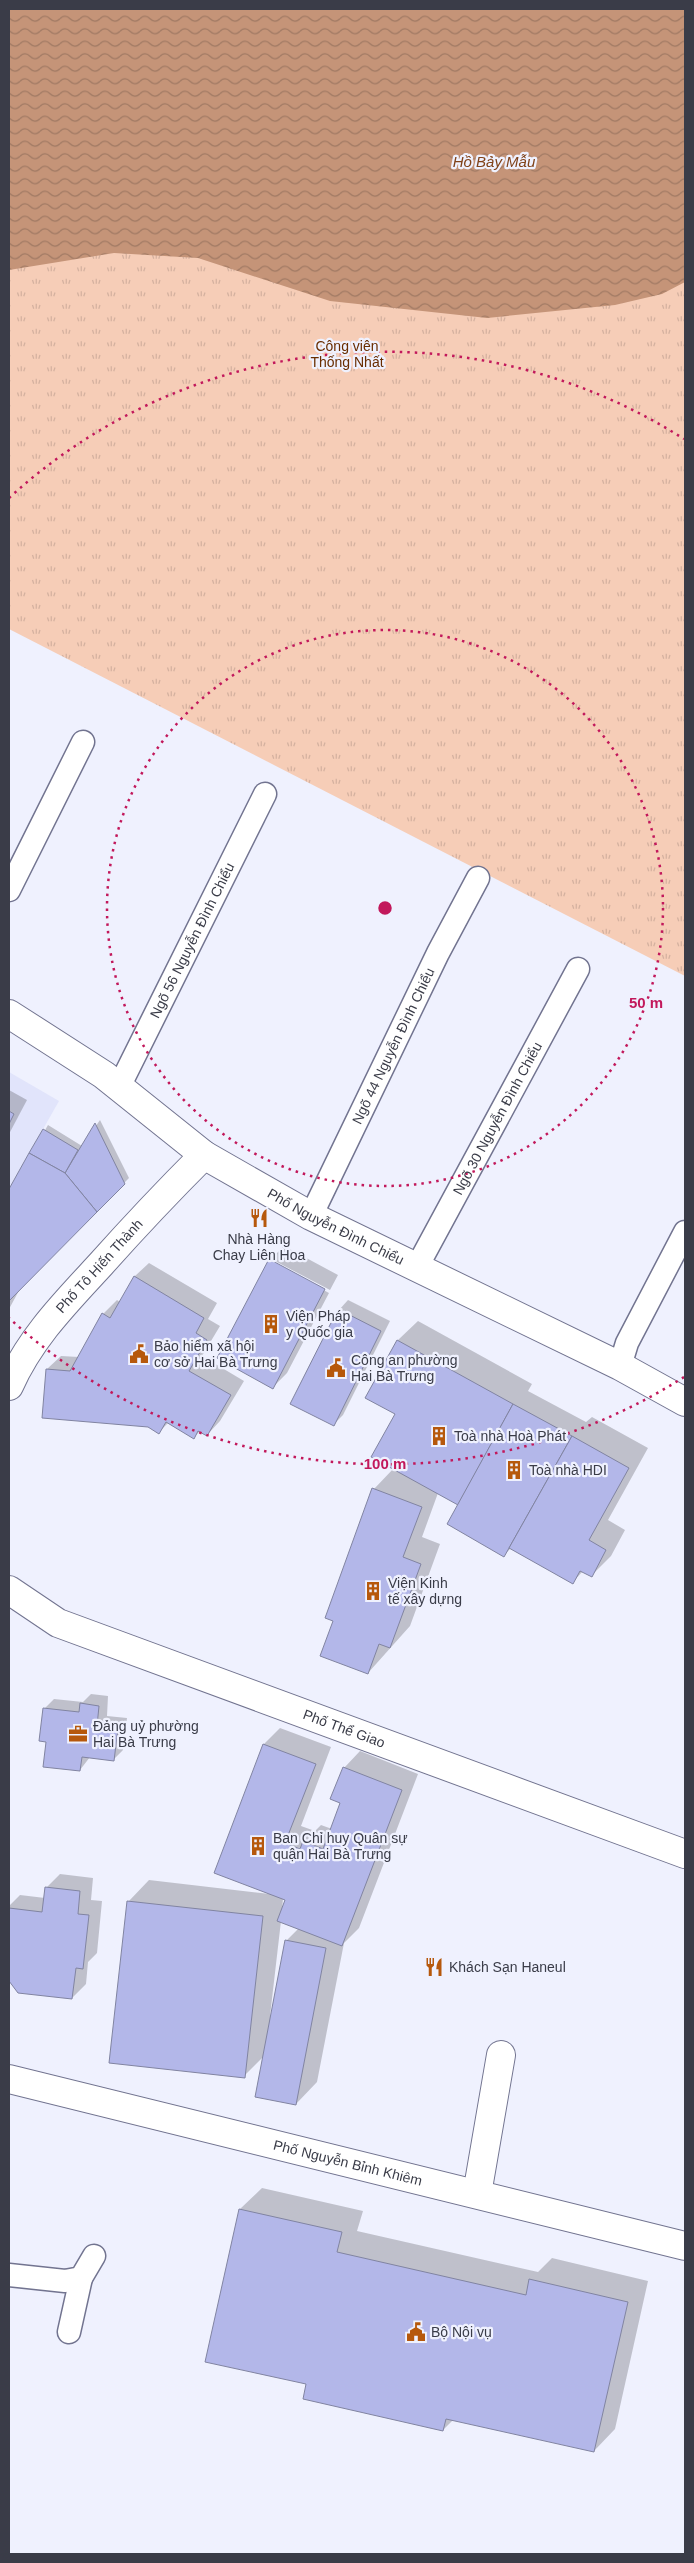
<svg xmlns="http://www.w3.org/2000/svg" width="694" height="2563" viewBox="0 0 694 2563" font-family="Arial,sans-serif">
<defs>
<pattern id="park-tufts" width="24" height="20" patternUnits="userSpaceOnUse" patternTransform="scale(1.25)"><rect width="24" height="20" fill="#f6cdb7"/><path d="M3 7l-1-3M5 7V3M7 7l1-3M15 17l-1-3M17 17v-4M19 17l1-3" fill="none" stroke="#d4b19f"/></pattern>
<pattern id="water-waves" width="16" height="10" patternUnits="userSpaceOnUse" patternTransform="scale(1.25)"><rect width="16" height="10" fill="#c59478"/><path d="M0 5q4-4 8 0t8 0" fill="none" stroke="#a17a64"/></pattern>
</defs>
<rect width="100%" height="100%" fill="#eff1fe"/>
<polygon fill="#e1e4fb" points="9,1072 59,1101 9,1189"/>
<polygon fill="url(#park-tufts)" points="9,9 685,9 685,976 9,629"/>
<polygon fill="url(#water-waves)" points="9,9 685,9 685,282 662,294 615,305 487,318 330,301 198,258 114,253 9,270"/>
<g fill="#0003" fill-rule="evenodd">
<polygon points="9,1090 27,1100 9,1134"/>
<polygon points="100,1120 129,1178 21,1287 9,1309 9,1192 48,1125 82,1146"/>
<polygon points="284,1246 338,1275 330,1290 273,1260 273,1263 329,1293 287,1373 273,1387 270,1260"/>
<polygon points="149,1263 217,1303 208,1319 220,1326 202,1356 244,1381 220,1421 207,1435 200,1431 194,1437 169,1422 159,1432 47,1369 61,1356 79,1357 103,1314 117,1300 120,1302 135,1276"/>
<polygon points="348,1300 390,1321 343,1415 333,1425 339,1310"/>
<polygon points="418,1321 532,1384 528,1391 586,1422 592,1417 648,1448 608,1520 625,1530 611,1556 591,1576 583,1571 573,1582 511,1548 504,1555 459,1505 438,1493 422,1537 440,1544 410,1626 368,1673 335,1621 374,1489 394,1468 397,1414 367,1397 398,1340"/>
<polygon points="91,1694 108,1696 107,1716 127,1718 123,1750 113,1760 90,1757 80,1770 47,1740 44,1709 54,1699 83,1702"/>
<path d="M280 1728 331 1747 301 1826 315 1831 321 1825 332 1829 342 1802 344 1768 360 1751 418 1774 359 1928 344 1943 317 2082 296 2104 264 2056 244 2076 128 1902 149 1880 270 1894 264 1744ZM283 1898 287 1899 282 1910ZM281 1921 299 1928 286 1941 272 2017 270 2016Z"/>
<polygon points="60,1874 93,1878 91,1900 102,1901 97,1953 88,1962 86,1984 72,1998 19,1992 9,1979 9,1906 20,1895 45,1898 46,1888"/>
<polygon points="262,2188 363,2211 357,2231 538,2272 552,2258 648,2281 615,2429 594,2451 454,2419 443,2430 307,2383 206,2361 240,2209"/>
</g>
<g fill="#b3b7e9" stroke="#8184a1">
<polygon points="9,1111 14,1114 9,1124"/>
<polygon points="95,1123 125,1184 97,1212 65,1173"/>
<polygon points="43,1129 78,1150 65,1173 29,1153"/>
<polygon points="29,1153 65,1173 97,1212 9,1301 9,1189"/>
<polygon points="269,1259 325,1289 273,1389 217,1358"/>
<polygon points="134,1276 204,1318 196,1333 207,1340 189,1371 231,1395 207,1436 198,1431 194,1439 166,1422 159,1434 148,1427 42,1418 46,1369 70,1371 102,1313 110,1318"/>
<polygon points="338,1309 381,1331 334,1426 290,1404"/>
<polygon points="397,1340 513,1404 458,1505 371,1457 395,1414 365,1398"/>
<polygon points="513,1404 572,1436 504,1557 447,1524"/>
<polygon points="572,1436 629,1468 589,1540 606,1550 592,1577 580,1571 573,1584 509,1548"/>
<polygon points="372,1488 422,1507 403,1557 421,1564 390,1648 379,1644 368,1674 320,1656 333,1621 325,1618"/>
<polygon points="80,1703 99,1706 97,1726 118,1728 114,1761 82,1757 80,1771 43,1767 46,1742 39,1741 43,1708 79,1712"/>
<polygon points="263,1744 316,1764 285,1843 300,1849 303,1841 323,1849 340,1803 330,1799 343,1767 402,1790 342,1946 277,1921 285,1900 214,1873"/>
<polygon points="45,1887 80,1891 78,1914 89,1915 83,1969 76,1968 72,1999 18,1993 9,1981 9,1908 42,1912"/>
<polygon points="127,1901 263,1916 245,2078 109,2063"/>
<polygon points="285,1940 326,1948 296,2105 255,2097"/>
<polygon points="239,2209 342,2232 337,2252 526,2295 529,2279 628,2302 594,2452 446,2419 443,2431 303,2399 306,2384 205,2362"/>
</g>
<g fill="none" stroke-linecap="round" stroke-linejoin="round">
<g stroke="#727490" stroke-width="25">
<g id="service">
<polyline points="9,890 83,742"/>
<path id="s1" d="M119 1087 265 794"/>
<path id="s2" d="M311 1216 438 953 478 878"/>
<path id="s3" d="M417 1267 578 969"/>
<polyline points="620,1366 627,1343 685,1232"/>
<polyline points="9,2275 65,2281 81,2278 94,2256"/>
<polyline points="69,2332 81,2278"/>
</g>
</g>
<g stroke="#727490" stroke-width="30">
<g id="minor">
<path id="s4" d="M9 1590 58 1623 685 1854"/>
<path id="s5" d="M9 2079 685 2246"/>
<polyline points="477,2194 501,2055"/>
</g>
</g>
<g stroke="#727490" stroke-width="30">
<g id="tertiary">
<path id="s6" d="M9 1014 104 1075 204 1155 311 1216 620 1366 685 1402"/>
<path id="s7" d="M9 1386C30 1338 66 1302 101 1264 134 1227 168 1191 204 1155"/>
</g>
</g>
<use href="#service" stroke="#fff" stroke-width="22"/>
<use href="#minor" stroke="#fff" stroke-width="28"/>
<use href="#tertiary" stroke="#fff" stroke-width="28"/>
</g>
<g fill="none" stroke="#c2185b" stroke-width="2.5" stroke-dasharray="2.5 5">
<circle cx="385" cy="908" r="278"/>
<path d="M684 1377A556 556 0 0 1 9 1318M9 498A556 556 0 0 1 684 439"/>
</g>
<defs>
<g id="restaurant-bare" transform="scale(1.5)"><path d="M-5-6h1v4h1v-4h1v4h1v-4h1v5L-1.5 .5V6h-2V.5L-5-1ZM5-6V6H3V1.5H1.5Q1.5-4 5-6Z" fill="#b6580c" stroke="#eff1fe" stroke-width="2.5" paint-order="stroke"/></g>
<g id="building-bare" transform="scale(1.5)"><path d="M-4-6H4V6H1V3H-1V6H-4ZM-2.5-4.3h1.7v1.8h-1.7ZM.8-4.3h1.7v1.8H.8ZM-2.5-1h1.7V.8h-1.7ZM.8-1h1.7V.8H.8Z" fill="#b6580c" stroke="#eff1fe" stroke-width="2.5" paint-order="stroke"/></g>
<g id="civic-bare" transform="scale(1.5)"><path d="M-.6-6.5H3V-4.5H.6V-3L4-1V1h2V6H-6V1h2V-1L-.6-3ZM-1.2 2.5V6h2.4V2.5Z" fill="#b6580c" stroke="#eff1fe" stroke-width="2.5" paint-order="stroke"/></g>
<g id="office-bare" transform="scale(1.5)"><path d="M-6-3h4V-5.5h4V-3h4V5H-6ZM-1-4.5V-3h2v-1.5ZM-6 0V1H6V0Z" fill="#b6580c" stroke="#eff1fe" stroke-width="2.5" paint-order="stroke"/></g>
</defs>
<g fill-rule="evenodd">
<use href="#restaurant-bare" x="259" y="1218"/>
<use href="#building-bare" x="271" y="1324"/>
<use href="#civic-bare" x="139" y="1354"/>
<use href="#civic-bare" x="336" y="1368"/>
<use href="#building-bare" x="439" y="1436"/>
<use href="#building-bare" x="514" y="1470"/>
<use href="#building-bare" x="373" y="1591"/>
<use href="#office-bare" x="78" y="1734"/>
<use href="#building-bare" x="258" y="1846"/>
<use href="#restaurant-bare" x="434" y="1967"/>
<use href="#civic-bare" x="416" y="2332"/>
</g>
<g text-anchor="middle" stroke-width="4.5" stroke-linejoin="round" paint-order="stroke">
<g font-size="14" fill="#692d00" stroke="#eff1fe">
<text x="347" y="351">Công viên<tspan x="347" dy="16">Thống Nhất</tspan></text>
</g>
<g font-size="14" fill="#3a3c48" stroke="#eff1fe">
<text dy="5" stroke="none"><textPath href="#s1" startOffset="164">Ngõ 56 Nguyễn Đình Chiểu</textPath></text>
<text dy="5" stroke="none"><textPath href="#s2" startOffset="189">Ngõ 44 Nguyễn Đình Chiểu</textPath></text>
<text dy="5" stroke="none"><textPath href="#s3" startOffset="169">Ngõ 30 Nguyễn Đình Chiểu</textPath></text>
<text dy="5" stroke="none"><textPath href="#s6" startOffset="391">Phố Nguyễn Đình Chiểu</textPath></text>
<text dy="5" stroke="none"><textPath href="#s7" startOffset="151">Phố Tô Hiến Thành</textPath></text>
<text dy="5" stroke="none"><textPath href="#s4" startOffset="364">Phố Thể Giao</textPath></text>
<text dy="5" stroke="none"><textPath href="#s5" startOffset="349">Phố Nguyễn Bỉnh Khiêm</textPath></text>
</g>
<g font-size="14" fill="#3a3c48" stroke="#eff1fe" text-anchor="start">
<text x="259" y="1244" text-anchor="middle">Nhà Hàng<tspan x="259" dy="16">Chay Liên Hoa</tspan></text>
<text x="286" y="1321">Viện Pháp<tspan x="286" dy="16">y Quốc gia</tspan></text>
<text x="154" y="1351">Bảo hiểm xã hội<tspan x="154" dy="16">cơ sở Hai Bà Trưng</tspan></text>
<text x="351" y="1365">Công an phường<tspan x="351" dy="16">Hai Bà Trưng</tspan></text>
<text x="454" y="1441">Toà nhà Hoà Phát</text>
<text x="529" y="1475">Toà nhà HDI</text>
<text x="388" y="1588">Viện Kinh<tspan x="388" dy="16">tế xây dựng</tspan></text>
<text x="93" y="1731">Đảng uỷ phường<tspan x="93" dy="16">Hai Bà Trưng</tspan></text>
<text x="273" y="1843">Ban Chỉ huy Quân sự<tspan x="273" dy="16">quận Hai Bà Trưng</tspan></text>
<text x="449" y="1972">Khách Sạn Haneul</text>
<text x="431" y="2337">Bộ Nội vụ</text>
</g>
<g font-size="15" font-style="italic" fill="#804219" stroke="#eff1fe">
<text x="494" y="167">Hồ Bảy Mẫu</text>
</g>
</g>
<circle cx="385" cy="908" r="8" fill="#c2185b" stroke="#eff1fe" stroke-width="2.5"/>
<g font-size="15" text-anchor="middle" font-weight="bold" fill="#c2185b" stroke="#eff1fe" stroke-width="4.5" stroke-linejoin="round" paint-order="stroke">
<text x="646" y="1008">50 m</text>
<text x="385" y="1469">100 m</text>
</g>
<rect width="694" height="2563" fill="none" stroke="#3a3c48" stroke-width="20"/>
</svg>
